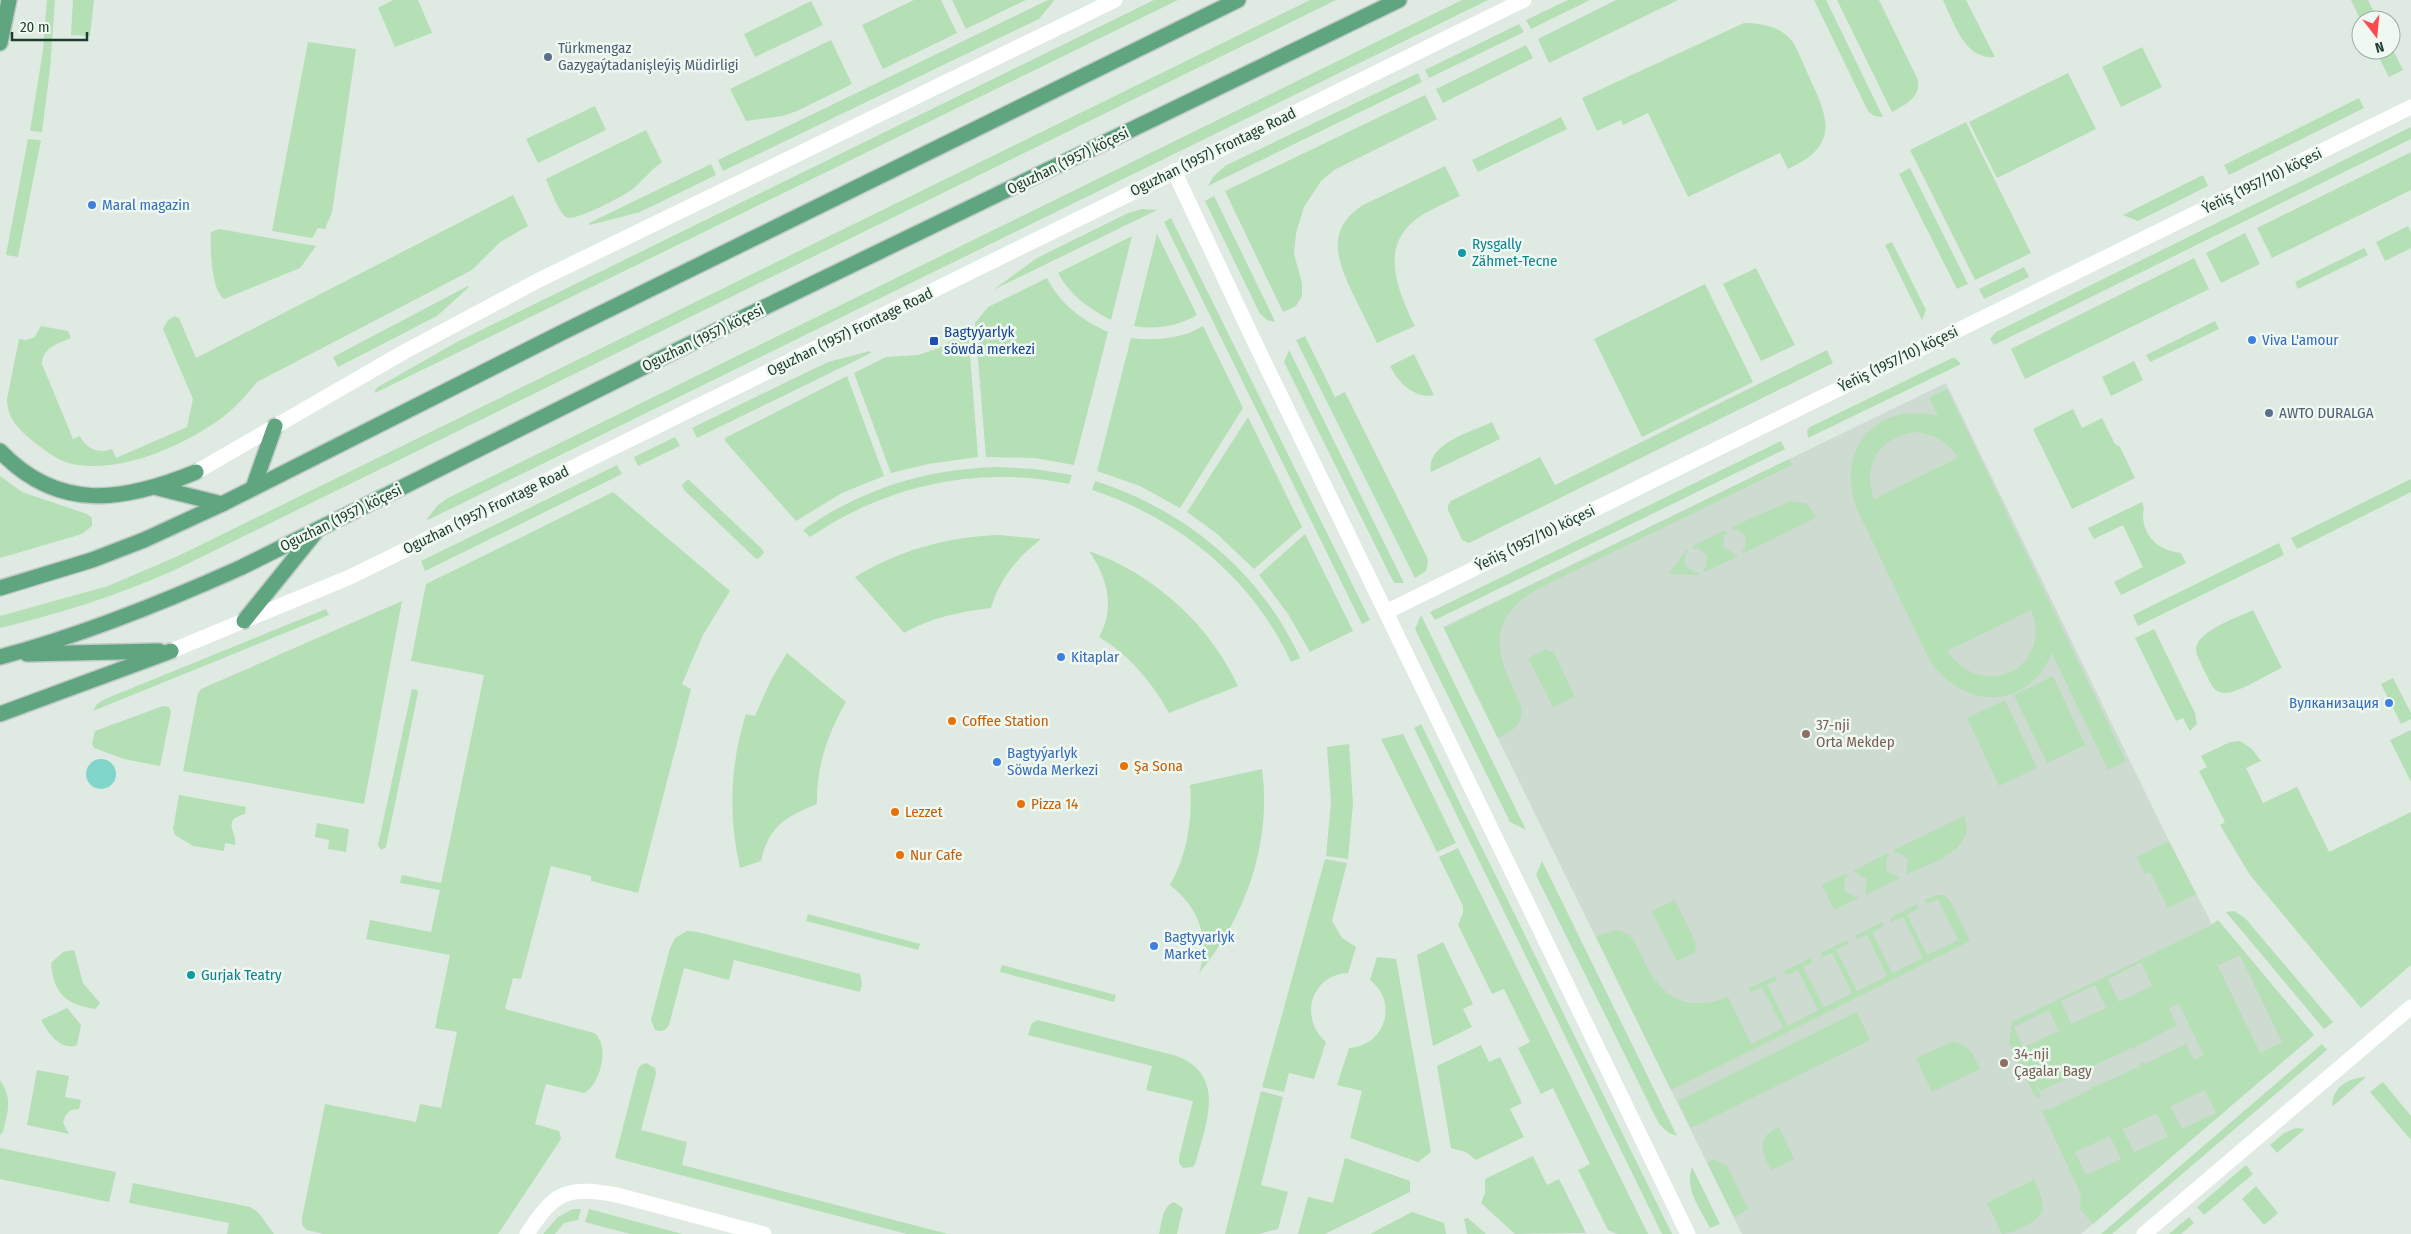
<svg xmlns="http://www.w3.org/2000/svg" width="2411" height="1234" viewBox="0 0 2411 1234" font-family="'Fira Sans Condensed',sans-serif">
<rect width="100%" height="100%" fill="#dfebe2"/>
<polygon fill="#cddbd1" points="1946,383 2169,841 2212,924 2218,920 2314,1035 2081,1234 1742,1234 1443,627"/>
<g fill="#b5dfb5" fill-rule="evenodd">
<polygon points="47,0 55,0 50,69 42,132 30,131 43,50"/>
<polygon points="73,0 94,0 90,36 71,35"/>
<polygon points="393,0 418,0 432,33 395,47 378,8"/>
<polygon points="914,0 941,0 957,33 883,69 862,25"/>
<polygon points="952,0 1026,0 966,29"/>
<polygon points="1048,0 1054,0 1053,2 1039,19 723,171 718,160"/>
<polygon points="1154,0 1178,0 375,393 375,390 378,387 457,342"/>
<path d="M1310 0H1336L183 566C123 594 65 612 0 628V616L108 586 178 556Z"/>
<polygon points="1462,0 1488,0 428,520 427,519 437,506 448,498"/>
<polygon points="1568,0 1590,0 1531,29 1526,20"/>
<polygon points="1616,0 1678,0 1549,63 1538,39"/>
<polygon points="1814,0 1826,0 1883,117 1874,116 1868,111"/>
<path d="M1837 0H1879L1917 78C1923 96 1905 105 1892 112Z"/>
<path d="M1943 0H1966L1995 57C1964 60 1954 22 1943 0Z"/>
<polygon points="2351,0 2368,0 2378,20 2361,21"/>
<polygon points="811,1 823,25 755,57 744,34"/>
<path d="M1744 23C1763 23 1781 27 1793 42 1800 55 1805 68 1811 81 1831 123 1836 147 1788 169L1780 153 1688 197 1648 113 1623 125 1621 120 1597 131 1582 98Z"/>
<polygon points="1519,24 1524,32 1429,78 1425,70"/>
<polygon points="831,40 852,84 797,111 783,116 746,121 730,89"/>
<polygon points="308,42 356,49 332,212 325,229 318,228 312,238 272,231"/>
<polygon points="1526,45 1533,58 1443,103 1436,89"/>
<polygon points="2391,46 2403,70 2389,77 2375,50 2391,50"/>
<polygon points="2142,47 2162,87 2121,107 2102,67"/>
<polygon points="1418,73 1422,82 1208,186 1213,177 1225,166"/>
<polygon points="2068,73 2096,129 1997,178 1969,122"/>
<polygon points="1425,95 1437,119 1334,170 1321,181 1304,207 1296,233 1294,254 1302,283 1302,296 1296,306 1283,312 1225,191"/>
<polygon points="2359,98 2364,108 2229,175 2224,165"/>
<polygon points="595,106 606,130 538,163 526,139"/>
<polygon points="1561,117 1567,129 1478,172 1472,160"/>
<polygon points="1966,122 2031,253 1975,280 1910,150"/>
<polygon points="2411,127 2411,139 1994,345 1990,339 1996,332"/>
<path d="M646 130 662 162C651 170 643 180 633 189 623 196 576 222 566 217 559 213 549 186 546 179Z"/>
<polygon points="28,139 41,140 18,257 6,255"/>
<polygon points="2411,152 2411,190 2272,258 2257,228"/>
<polygon points="711,164 716,175 640,212 590,225 589,223"/>
<path d="M1445 166 1460 196C1447 202 1434 208 1422 215 1377 243 1397 289 1415 326L1377 343C1369 327 1361 310 1353 294 1337 260 1325 230 1363 205Z"/>
<polygon points="1910,168 1968,284 1957,289 1899,174"/>
<polygon points="2203,175 2208,186 2138,221 2123,215"/>
<path d="M513 195 528 226 500 242 472 270 257 382C246 395 236 407 223 417 185 445 125 472 77 465 61 463 47 452 34 442 20 430 7 420 7 399L19 339 26 340 35 337 41 326 68 331 71 338C57 344 43 347 42 364L73 439 80 436C86 449 99 454 112 449L116 458 187 427 193 399 163 329 168 320 175 316 179 318 196 358Z"/>
<polygon points="1214,196 1273,317 1275,322 1267,320 1260,314 1205,201"/>
<polygon points="1142,209 1157,210 993,290 1037,258 1128,213"/>
<polygon points="1171,218 1370,620 1362,624 1164,222"/>
<polygon points="2408,226 2411,232 2411,248 2385,261 2376,242"/>
<path d="M219 229 316 246 300 268 224 299C211 290 210 247 211 232Z"/>
<polygon points="2245,233 2260,264 2221,283 2206,253"/>
<path d="M1157 234 1197 315C1178 326 1156 330 1134 326Z"/>
<path d="M1132 236 1111 320C1089 309 1070 295 1058 273Z"/>
<polygon points="1892,242 1926,310 1922,320 1885,245"/>
<polygon points="2364,248 2368,255 2298,289 2295,282"/>
<polygon points="2194,258 2209,289 2025,379 2011,349"/>
<polygon points="2024,267 2029,277 1984,299 1979,289"/>
<polygon points="1756,268 1795,345 1761,361 1723,284"/>
<path d="M1047 278C1060 304 1082 320 1108 332L1074 465 1035 458 986 457 975 323 988 307Z"/>
<polygon points="1705,284 1753,382 1642,437 1594,339"/>
<polygon points="468,286 469,287 437,316 338,367 333,357"/>
<polygon points="2215,321 2219,329 2150,362 2146,355"/>
<path d="M1203 326 1243 408 1180 508 1140 486 1097 471 1131 338C1156 341 1181 339 1203 326Z"/>
<polygon points="968,330 978,457 928,464 891,473 854,373 886,357 918,355 939,348"/>
<polygon points="1305,336 1335,397 1345,392 1427,557 1428,562 1426,571 1415,578 1296,340"/>
<polygon points="1289,350 1404,583 1395,583 1392,579 1284,362"/>
<polygon points="1827,350 1833,363 1469,543 1462,540 1448,510 1448,505 1451,501 1540,457 1555,485"/>
<polygon points="870,351 871,353 697,438 692,428 828,362"/>
<path d="M1414 354 1434 395C1415 400 1397 381 1390 366Z"/>
<polygon points="1952,358 1955,358 1961,364 1808,438 1807,430 1810,427"/>
<polygon points="2134,361 2143,380 2111,396 2102,377"/>
<polygon points="847,376 884,476 842,493 796,521 725,441 725,438"/>
<path d="M1947 389 2126 761 2108 770 2052 653C2048 661 2044 669 2038 676 2003 713 1954 698 1929 659L1856 507C1836 449 1876 401 1938 416L1929 398ZM1915 432C1935 434 1948 442 1958 458L1874 499C1862 463 1879 438 1915 432ZM2031 610C2054 666 1984 704 1947 651Z"/>
<polygon points="2073,409 2082,428 2102,418 2115,444 2120,447 2135,478 2072,509 2033,429"/>
<polygon points="1248,417 1302,527 1254,569 1216,533 1187,512"/>
<path d="M1492 422 1500 439 1431 472C1426 443 1472 432 1492 422Z"/>
<polygon points="675,437 680,446 638,466 634,457"/>
<polygon points="1781,441 1785,449 1435,620 1430,612"/>
<path d="M1789 459 1792 465 1537 589C1492 617 1492 645 1514 690 1519 701 1525 710 1519 722 1515 730 1506 734 1498 738L1444 628Z"/>
<polygon points="617,465 622,474 425,571 421,561"/>
<path d="M999 467 1034 469 1072 475 1069 484C978 465 887 485 810 537L803 530C861 489 929 468 999 467Z"/>
<polygon points="0,476 22,492 87,514 92,518 92,526 82,534 0,558"/>
<polygon points="688,479 762,549 764,553 758,559 754,557 684,490 682,485"/>
<polygon points="2411,479 2411,492 2297,549 2291,538"/>
<path d="M1095 481C1184 509 1261 572 1300 658L1291 662C1253 579 1179 518 1092 490Z"/>
<path d="M613 492 730 591 703 635 682 684 691 689 638 893 591 881V876L551 866 521 979 513 978 505 1009 594 1033C611 1045 600 1085 584 1093L546 1084 535 1124 559 1131 561 1139 498 1234H324L307 1230 302 1225V1218L325 1104 416 1122 420 1104 441 1108 457 1032 435 1028 450 955 366 939 370 920 431 932 440 890 400 883 402 875 441 883 484 675 411 661 426 584Z"/>
<polygon points="1790,501 1807,504 1817,517 1744,553 1742,550 1745,549 1746,536 1736,529 1733,530 1732,527"/>
<path d="M2142 502C2145 507 2143 512 2143 518 2145 539 2161 551 2181 553L2186 563 2121 595 2114 582 2143 567 2123 525 2094 539 2088 528Z"/>
<polygon points="1725,530 1727,533 1724,535 1723,547 1738,556 1705,572 1704,569 1706,567 1707,555 1697,548 1694,549 1693,546"/>
<polygon points="1305,534 1353,631 1310,652 1288,614 1259,575"/>
<path d="M999 535 1041 539C1017 558 1000 578 991 608 960 612 932 617 904 633L855 577C900 550 946 537 999 535Z"/>
<polygon points="2279,543 2284,555 2138,626 2133,615"/>
<polygon points="1687,549 1688,552 1685,553 1685,566 1695,573 1698,572 1699,575 1669,574"/>
<path d="M1089 551C1154 574 1209 624 1238 686L1169 713C1152 682 1129 655 1099 637 1116 608 1107 577 1089 551Z"/>
<polygon points="402,601 364,804 183,771 198,693 201,689"/>
<polygon points="326,609 329,615 93,711 97,704 105,699"/>
<path d="M2253 610 2282 668C2270 673 2236 694 2225 693 2214 693 2211 684 2207 676 2203 668 2198 659 2196 651 2194 632 2238 617 2253 610Z"/>
<polygon points="1421,615 1526,830 1510,822 1415,629"/>
<polygon points="2154,629 2195,713 2197,724 2190,731 2183,718 2176,721 2135,638"/>
<polygon points="1546,649 1554,653 1575,697 1553,707 1528,658"/>
<path d="M787 653 846 702C828 733 816 767 817 804 785 817 769 826 761 861L740 868C728 816 730 765 746 714L755 716 771 680Z"/>
<polygon points="2053,676 2085,745 2047,763 2014,695"/>
<polygon points="2393,678 2411,713 2411,719 2401,724 2381,684"/>
<polygon points="412,689 417,690 418,693 386,847 381,850 378,845"/>
<polygon points="2005,700 2037,768 1999,786 1967,718"/>
<polygon points="163,706 169,707 171,712 160,766 124,759 94,748 92,744 95,731"/>
<polygon points="1421,724 1672,1234 1662,1234 1414,728"/>
<polygon points="2411,730 2411,782 2390,740"/>
<polygon points="1403,734 1456,843 1437,852 1381,739"/>
<polygon points="2240,741 2252,749 2261,761 2246,768 2263,803 2297,787 2329,852 2411,812 2411,965 2361,1008 2250,875 2220,825 2225,822 2199,771 2207,767 2201,756 2230,742"/>
<polygon points="1349,744 1353,803 1348,859 1326,856 1331,802 1327,747"/>
<path d="M1262 769C1272 842 1246 917 1199 973 1211 938 1198 907 1170 885 1187 856 1193 818 1190 785Z"/>
<path d="M179 795 246 807 245 814C220 821 238 831 235 845L225 843 224 851 193 846 175 835 173 829Z"/>
<path d="M1964 816 1967 831C1960 856 1928 864 1906 875L1908 859 1898 852 1895 853 1894 850Z"/>
<polygon points="317,823 349,829 346,852 328,849 329,840 315,837"/>
<polygon points="2169,841 2196,894 2168,908 2150,872 2145,874 2137,857"/>
<polygon points="1458,848 1648,1234 1617,1234 1608,1230 1578,1170 1590,1164 1553,1088 1541,1094 1518,1048 1530,1042 1504,989 1492,994 1458,925 1463,913 1463,906 1439,857"/>
<polygon points="1888,853 1889,856 1887,857 1886,870 1900,878 1865,895 1867,879 1853,871"/>
<path d="M1325 859 1347 863 1332 921 1342 938 1356 947 1348 973C1310 975 1299 1019 1326 1042L1314 1079 1289 1073 1284 1092 1262 1087Z"/>
<polygon points="1542,861 1677,1136 1669,1133 1659,1124 1536,875"/>
<polygon points="1846,874 1848,876 1845,878 1844,890 1855,897 1857,896 1858,898 1834,910 1822,885"/>
<path d="M1935 895H1943L1949 899 1970 941 1671 1090 1596 937C1604 934 1613 929 1621 931 1634 935 1638 950 1644 961 1661 998 1688 1013 1728 997L1751 1044 1783 1028 1762 987 1751 992 1749 988 1775 976 1777 980 1767 984 1788 1026 1818 1010 1798 970 1786 975 1784 971 1810 958 1812 962 1803 967 1824 1007 1852 993 1832 953 1822 957 1821 953 1847 940 1848 944 1836 950 1857 991 1887 976 1867 935 1857 939 1856 935 1882 922 1884 926 1872 932 1892 973 1923 958 1903 917 1891 922 1890 918 1917 904 1919 908 1907 915 1927 955 1958 940 1938 899 1927 904 1925 900Z"/>
<polygon points="1675,900 1696,943 1695,952 1677,961 1652,911"/>
<polygon points="2234,911 2245,918 2333,1022 2324,1029 2226,912"/>
<polygon points="808,914 920,944 918,950 806,921"/>
<path d="M2218 920 2314 1035 2093 1224 2080 1209 2081 1198 2078 1188 2042 1111 2047 1109 2048 1110 2092 1089 2091 1087 2096 1085 2097 1086 2140 1066 2139 1064 2144 1062 2145 1064 2186 1044 2194 1060 2204 1055 2179 1004 2169 1008 2177 1025 2132 1049 2130 1045 2131 1048 2040 1091 2030 1071 2041 1096 2038 1098 2034 1095 2009 1043 2012 1022 2212 925ZM2240 955 2282 1042 2260 1053 2216 962 2219 965ZM2141 962 2152 986 2119 1002 2108 979ZM2095 985 2106 1007 2111 1006 2071 1024 2061 1001ZM2049 1010 2058 1030 2063 1029 2022 1048 2023 1047 2014 1027ZM2205 1090 2216 1113 2182 1129 2171 1107H2169ZM2157 1113 2168 1137 2134 1152 2123 1130 2119 1131ZM2110 1136 2121 1159 2086 1175 2075 1152Z"/>
<path d="M687 931 698 932 860 974 862 983 860 992 734 960 729 980 684 968 669 1025C665 1031 662 1032 655 1030L651 1020 670 948 675 938Z"/>
<polygon points="1443,942 1473,1004 1463,1009 1472,1027 1433,1046 1417,955"/>
<path d="M74 950 83 983 100 1003 95 1009C65 1004 54 994 51 963L63 952Z"/>
<path d="M1377 957 1396 959 1431 1152 1418 1162 1350 1138 1362 1091 1337 1085 1349 1048C1385 1046 1399 1002 1370 980Z"/>
<polygon points="1002,965 1116,995 1114,1002 1000,972"/>
<path d="M67 1008 81 1025 77 1045C60 1051 48 1033 41 1020Z"/>
<polygon points="1857,1012 1870,1040 1691,1128 1678,1101"/>
<path d="M1038 1020 1177 1056C1227 1076 1206 1124 1196 1162L1193 1167 1183 1168 1179 1163V1158L1193 1101 1146 1090 1152 1066 1028 1035 1032 1023Z"/>
<path d="M1952 1042C1969 1043 1973 1055 1980 1069L1932 1092 1916 1058Z"/>
<polygon points="2322,1044 2327,1050 2112,1234 2101,1234"/>
<polygon points="1481,1045 1489,1062 1500,1057 1522,1103 1510,1109 1524,1137 1476,1160 1466,1152 1451,1148 1437,1066"/>
<polygon points="646,1063 655,1068 656,1074 641,1130 687,1142 682,1165 948,1234 907,1234 615,1158 638,1069 641,1065"/>
<path d="M37 1070 69 1076 65 1097 81 1100 79 1109C69 1108 65 1115 63 1123L69 1134 27 1125Z"/>
<path d="M2366 1077 2332 1107C2332 1087 2348 1078 2366 1077Z"/>
<path d="M0 1080C13 1100 8 1110 3 1132L0 1135Z"/>
<polygon points="2383,1082 2411,1116 2411,1140 2370,1092"/>
<polygon points="1261,1091 1283,1097 1261,1185 1288,1192 1278,1229 1259,1234 1225,1234"/>
<path d="M1779 1127 1794 1159 1771 1170C1762 1151 1755 1138 1779 1127Z"/>
<polygon points="2296,1128 2305,1129 2277,1153 2270,1145 2284,1133"/>
<polygon points="0,1148 116,1172 109,1202 0,1179"/>
<polygon points="1533,1156 1547,1185 1559,1179 1586,1233 1515,1234 1481,1203 1485,1193 1485,1179"/>
<polygon points="1345,1158 1410,1181 1410,1192 1325,1234 1298,1234 1308,1197 1333,1203"/>
<polygon points="1714,1160 1727,1166 1748,1209 1734,1217 1707,1162"/>
<polygon points="2246,1165 2253,1174 2204,1215 2197,1207"/>
<path d="M1692 1167 1720 1224 1710 1228C1701 1210 1684 1189 1692 1167Z"/>
<path d="M2034 1180C2044 1201 2050 1214 2025 1226 2017 1230 2010 1234 2002 1234L1987 1203Z"/>
<polygon points="133,1183 250,1207 258,1212 274,1234 227,1234 229,1223 129,1203"/>
<polygon points="2256,1186 2278,1213 2264,1225 2242,1199"/>
<path d="M1174 1202 1183 1208 1177 1234H1159C1162 1223 1162 1206 1174 1202Z"/>
<polygon points="573,1209 581,1209 578,1220 564,1223 555,1234 543,1234 558,1217"/>
<polygon points="589,1209 682,1234 630,1234 585,1222"/>
<polygon points="1412,1212 1444,1223 1446,1234 1370,1234"/>
<polygon points="2189,1217 2194,1223 2181,1234 2169,1234"/>
<polygon points="1468,1218 1486,1234 1467,1234 1464,1219"/>
</g>
<circle fill="#81d6cc" cx="101" cy="774" r="15"/>
<g fill="none" stroke-linecap="round" stroke-linejoin="round">
<g stroke="#c0c9c4" stroke-width="18">
<g id="major">
<polyline points="0,43 9,0"/>
<path d="M0 451C59 513 125 501 196 472"/>
<polyline points="158,488 222,504"/>
<polyline points="253,488 275,426"/>
<polyline points="0,588 92,560 144,540 222,504 563,332 1238,0"/>
<polyline points="244,621 315,533"/>
<polyline points="27,654 159,651"/>
<path d="M0 657C83 635 162 603 240 568L736 321 1399 0"/>
<polyline points="0,714 171,651"/>
</g>
</g>
<g stroke="#fff" stroke-width="15">
<polyline points="1174,171 1256,345 1688,1234"/>
<polyline points="196,472 404,352 539,280 1115,0"/>
<polyline points="1386,612 2411,107"/>
<polyline points="171,651 350,577 1524,0"/>
<path d="M527 1234C555 1191 567 1186 617 1195L764 1234"/>
<polyline points="2144,1234 2411,1007"/>
</g>
<use href="#major" stroke="#5fa580" stroke-width="15"/>
</g>
<g fill="#5c6f8a" stroke="#eff8f1" stroke-width="2">
<circle cx="548" cy="57" r="5"/>
<circle cx="2269" cy="413" r="5"/>
</g>
<g fill="#3f7fe0" stroke="#eff8f1" stroke-width="2">
<circle cx="92" cy="205" r="5"/>
<circle cx="2252" cy="340" r="5"/>
<circle cx="1061" cy="657" r="5"/>
<circle cx="2389" cy="703" r="5"/>
<circle cx="997" cy="762" r="5"/>
<circle cx="1154" cy="946" r="5"/>
</g>
<g fill="#0f9aa8" stroke="#eff8f1" stroke-width="2">
<circle cx="1462" cy="253" r="5"/>
<circle cx="191" cy="975" r="5"/>
</g>
<rect fill="#1a4fb4" stroke="#eff8f1" stroke-width="2" x="929" y="336" width="10" height="10" rx="2.5"/>
<g fill="#e8710a" stroke="#eff8f1" stroke-width="2">
<circle cx="952" cy="721" r="5"/>
<circle cx="1124" cy="766" r="5"/>
<circle cx="1021" cy="804" r="5"/>
<circle cx="895" cy="812" r="5"/>
<circle cx="900" cy="855" r="5"/>
</g>
<g fill="#8d6e63" stroke="#eff8f1" stroke-width="2">
<circle cx="1806" cy="734" r="5"/>
<circle cx="2004" cy="1063" r="5"/>
</g>
<g text-anchor="middle" stroke-width="5" stroke-linejoin="round" paint-order="stroke">
<g font-size="15" fill="#4e5e75" stroke="#eff8f1" text-anchor="start">
<text x="558" y="53">Türkmengaz<tspan x="558" dy="17">Gazygaýtadanişleýiş Müdirligi</tspan></text>
<text x="2279" y="418">AWTO DURALGA</text>
</g>
<g font-size="15" fill="#1e3d2c" stroke="#eff8f1">
<text transform="translate(1213 152) rotate(-26)" y="5">Oguzhan (1957) Frontage Road</text>
<text transform="translate(1068 161) rotate(-26)" y="5">Oguzhan (1957) köçesi</text>
<text transform="translate(2262 181) rotate(-26)" y="5">Ýeňiş (1957/10) köçesi</text>
<text transform="translate(850 332) rotate(-26)" y="5">Oguzhan (1957) Frontage Road</text>
<text transform="translate(703 338) rotate(-26)" y="5">Oguzhan (1957) köçesi</text>
<text transform="translate(1898 359) rotate(-26)" y="5">Ýeňiş (1957/10) köçesi</text>
<text transform="translate(486 510) rotate(-26)" y="5">Oguzhan (1957) Frontage Road</text>
<text transform="translate(341 518) rotate(-26)" y="5">Oguzhan (1957) köçesi</text>
<text transform="translate(1535 538) rotate(-26)" y="5">Ýeňiş (1957/10) köçesi</text>
</g>
<g font-size="15" fill="#366cbe" stroke="#eff8f1" text-anchor="start">
<text x="102" y="210">Maral magazin</text>
<text x="2262" y="345">Viva L'amour</text>
<text x="1071" y="662">Kitaplar</text>
<text x="2379" y="708" text-anchor="end">Вулканизация</text>
<text x="1007" y="758">Bagtyýarlyk<tspan x="1007" dy="17">Söwda Merkezi</tspan></text>
<text x="1164" y="942">Bagtyyarlyk<tspan x="1164" dy="17">Market</tspan></text>
</g>
<g font-size="15" fill="#0d838f" stroke="#eff8f1" text-anchor="start">
<text x="1472" y="249">Rysgally<tspan x="1472" dy="17">Zähmet-Tecne</tspan></text>
<text x="201" y="980">Gurjak Teatry</text>
</g>
<g font-size="15" fill="#164399" stroke="#eff8f1" text-anchor="start">
<text x="944" y="337">Bagtyýarlyk<tspan x="944" dy="17">söwda merkezi</tspan></text>
</g>
<g font-size="15" fill="#c56008" stroke="#eff8f1" text-anchor="start">
<text x="962" y="726">Coffee Station</text>
<text x="1134" y="771">Şa Sona</text>
<text x="1031" y="809">Pizza 14</text>
<text x="905" y="817">Lezzet</text>
<text x="910" y="860">Nur Cafe</text>
</g>
<g font-size="15" fill="#785e54" stroke="#eff8f1" text-anchor="start">
<text x="1816" y="730">37-nji<tspan x="1816" dy="17">Orta Mekdep</tspan></text>
<text x="2014" y="1059">34-nji<tspan x="2014" dy="17">Çagalar Bagy</tspan></text>
</g>
</g>
<g transform="translate(2376 35) rotate(164)"><circle r="24" fill="#eff8f1" stroke="#9bada2"/>
<path d="M0-4L9 19L0 12L-9 19Z" fill="#fe4a4e"/>
<text y="-8" font-size="14" font-weight="bold" text-anchor="middle" fill="#1e3d2c">N</text>
</g>
<path d="M12 32v8h75v-8" fill="none" stroke="#1e3d2c" stroke-width="2.5"/>
<text x="20" y="32" font-size="15" fill="#1e3d2c" stroke="#eff8f1" stroke-width="4" paint-order="stroke">20 m</text>
</svg>
